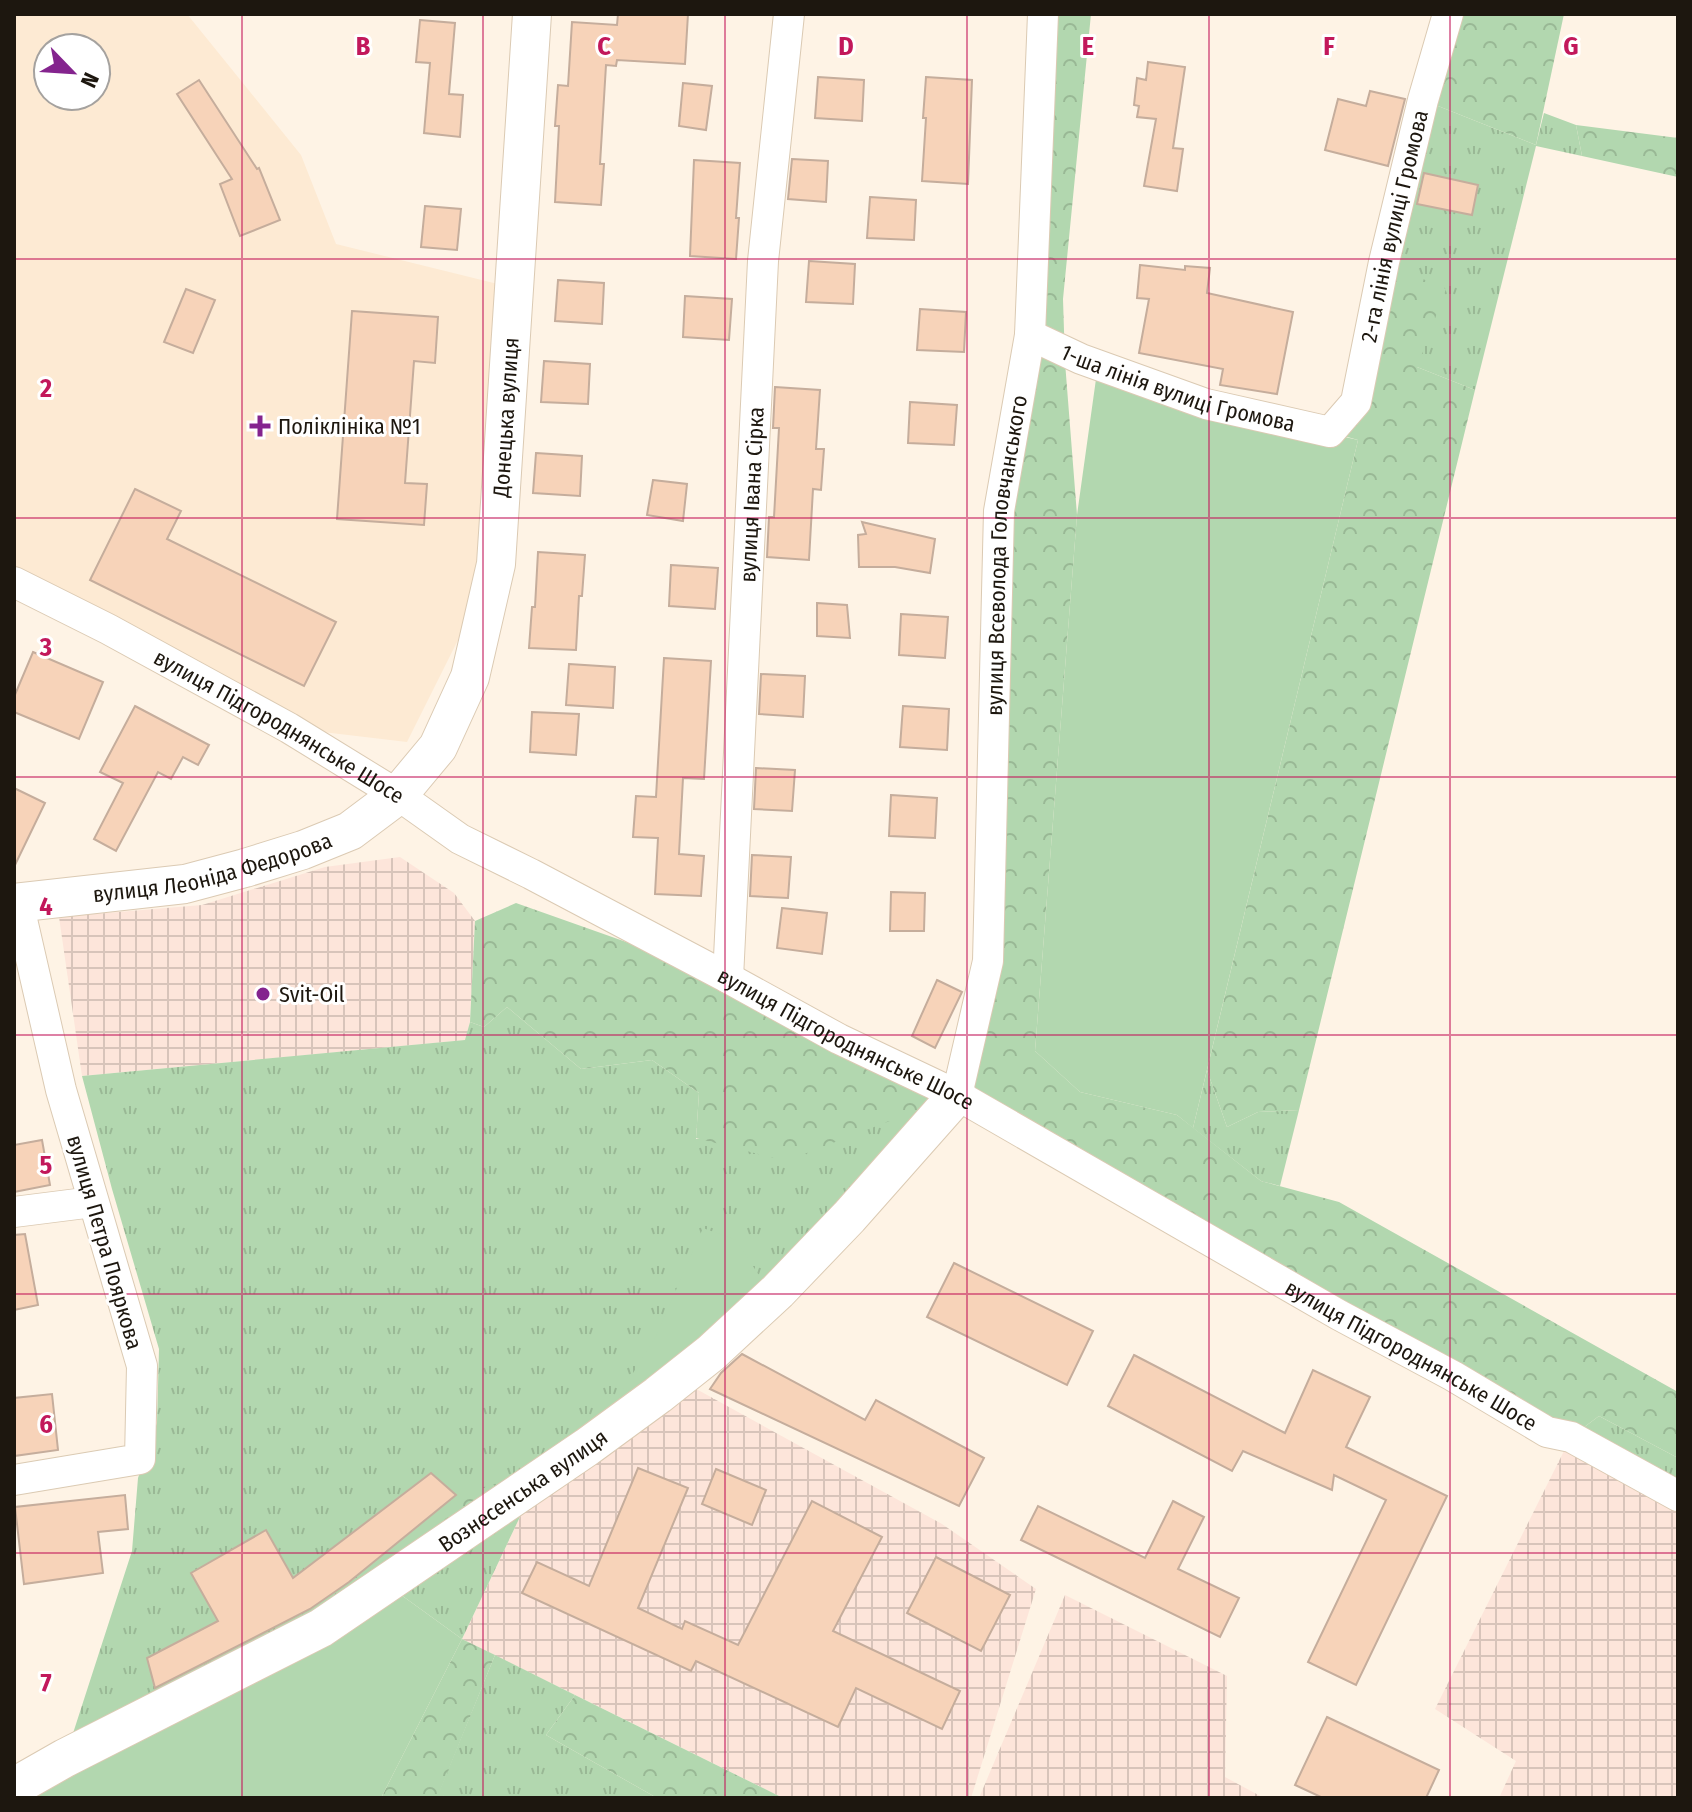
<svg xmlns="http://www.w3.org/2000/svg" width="1692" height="1812" viewBox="0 0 1692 1812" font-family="'Fira Sans Condensed',sans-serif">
<defs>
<pattern id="industrial-grid" width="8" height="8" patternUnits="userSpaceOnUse" patternTransform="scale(2)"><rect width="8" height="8" fill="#fde5da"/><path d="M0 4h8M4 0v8" fill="none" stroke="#d8c4ba"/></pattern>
<pattern id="grass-tufts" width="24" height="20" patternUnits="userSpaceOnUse" patternTransform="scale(2)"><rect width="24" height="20" fill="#b2d7af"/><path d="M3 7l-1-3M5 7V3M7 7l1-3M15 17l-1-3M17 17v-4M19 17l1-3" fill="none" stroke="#99b895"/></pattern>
<pattern id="forest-crowns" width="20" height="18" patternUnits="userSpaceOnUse" patternTransform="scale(2)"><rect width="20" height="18" fill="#b2d7af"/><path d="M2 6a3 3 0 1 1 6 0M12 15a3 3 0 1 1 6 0" fill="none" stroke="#99b895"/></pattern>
</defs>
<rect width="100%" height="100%" fill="#fef3e5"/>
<path fill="#fdead3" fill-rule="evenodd" d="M14 14H187L301 155 336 244 514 288 496 564 407 742 289 728 14 582ZM48 48H96V96H48Z"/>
<g fill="url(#industrial-grid)">
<polygon points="400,857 454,893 475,921 470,1022 466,1040 82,1076 59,917 202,905 325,867"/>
<polygon points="678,1379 942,1524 1036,1589 971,1798 783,1798 462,1639 537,1481"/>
<polygon points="1571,1437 1678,1496 1678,1798 1499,1798 1516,1761 1435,1709"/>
<polygon points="1065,1595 1227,1676 1225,1777 1264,1798 979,1798"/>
</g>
<g fill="url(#grass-tufts)">
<polygon points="1423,100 1536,145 1544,113 1576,125 1582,156 1536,146 1475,390 1417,367 1384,262"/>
<polygon points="507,1007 581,1069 652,1060 699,1093 696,1139 957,1095 849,1217 537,1481 462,1639 386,1584 65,1758 132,1551 138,1478 157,1423 159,1349 112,1189 82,1076 465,1040 470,1022 484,1027"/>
<polygon points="1207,1070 1227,1127 1258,1112 1299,1110 1280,1186 1261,1181 1193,1128"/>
<polygon points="1599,1416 1678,1458 1678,1496 1571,1437"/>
<polygon points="495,1655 575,1695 546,1735 657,1798 446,1798 439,1792"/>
</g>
<g fill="url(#forest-crowns)">
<polygon points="1043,14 1091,14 1063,299 1065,362 1077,515 1035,1051 1080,1092 1177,1115 1261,1181 1339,1202 1678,1392 1678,1458 1599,1416 1571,1437 957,1095 786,1161 696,1138 699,1093 652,1060 581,1069 507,1007 484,1027 470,1022 475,921 516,903 728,978 956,1095 988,961 999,511 1030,335"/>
<polygon points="1448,14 1564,14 1536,145 1423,100"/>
<polygon points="1576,125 1678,138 1678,177 1582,156"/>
<polygon points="1384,262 1446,289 1417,367 1475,390 1299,1110 1258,1112 1227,1127 1207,1070 1358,440 1330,432 1356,402"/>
<polygon points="519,1477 321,1628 107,1726 155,1688 310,1614 456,1495"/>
<polygon points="462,1639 495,1655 440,1791 446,1798 381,1798"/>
<polygon points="575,1695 783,1798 657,1798 546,1735"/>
</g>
<g fill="#b2d7af">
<polygon points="1096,379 1358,440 1193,1128 1177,1115 1080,1092 1035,1051 1077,515"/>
<polygon points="703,1228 736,1240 762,1280 587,1447 656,1336"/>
<polygon points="386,1584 462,1639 381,1798 27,1798"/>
</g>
<g fill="#f7d3b9" stroke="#c5ad9c" stroke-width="2">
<polygon points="618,14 688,14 685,64 617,60 616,66 606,65 600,164 604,164 601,205 555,202 559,126 555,126 558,85 568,86 572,22 617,25"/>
<polygon points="420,20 455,23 449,94 463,95 460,137 424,133 430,63 416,62"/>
<polygon points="1148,62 1185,67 1173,148 1183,149 1177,191 1144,186 1156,119 1137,117 1139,106 1134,105 1137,78 1146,80"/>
<polygon points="818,77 864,80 862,121 815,118"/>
<polygon points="926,77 972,80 968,184 922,181 926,118 923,118"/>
<polygon points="199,80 257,169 259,168 280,220 240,236 220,184 232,179 177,94"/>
<polygon points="683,83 712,86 706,130 679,126"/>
<polygon points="1370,91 1405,99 1388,166 1325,150 1338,99 1366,106"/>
<polygon points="792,159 828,161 826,202 788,199"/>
<polygon points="694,160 740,163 736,218 739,218 736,259 690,256"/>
<polygon points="1424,173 1478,185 1472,215 1417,204"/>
<polygon points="870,197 916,200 914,240 867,238"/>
<polygon points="425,206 461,209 457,250 421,247"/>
<polygon points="809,261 855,264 853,304 806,302"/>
<polygon points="1140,265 1185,270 1185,266 1210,268 1207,293 1293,312 1277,394 1220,385 1223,369 1139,353 1149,299 1137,298"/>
<polygon points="558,280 604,283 602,324 555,321"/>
<polygon points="186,289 215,300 193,353 164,342"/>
<polygon points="685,296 732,299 729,340 683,337"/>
<polygon points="920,309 966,312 964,352 917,350"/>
<polygon points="352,311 438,317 435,363 414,361 405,483 427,484 424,525 337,519"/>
<polygon points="544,361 590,364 588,404 541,402"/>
<polygon points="775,387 820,390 816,449 824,449 821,490 813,489 809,560 767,557 769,517 774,517 779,428 773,428"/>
<polygon points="910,402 957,405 954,445 908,443"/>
<polygon points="536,453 582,456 580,496 533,493"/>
<polygon points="653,480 687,484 683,521 647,515"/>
<polygon points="135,489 181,511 167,539 336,622 304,686 90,580"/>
<polygon points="862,522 935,539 930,573 895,567 859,567 858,535 866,534"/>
<polygon points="538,552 585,555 582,596 579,596 576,650 529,648 532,607 535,607"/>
<polygon points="671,565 718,568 715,609 669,606"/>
<polygon points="817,603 847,605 850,638 817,636"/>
<polygon points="901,614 948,617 945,658 899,655"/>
<polygon points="33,652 103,682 79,739 14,712 14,697"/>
<polygon points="664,658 711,661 704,779 683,778 679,854 704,856 701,896 655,894 658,838 633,837 636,796 656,797"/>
<polygon points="569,664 615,667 613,708 566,705"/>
<polygon points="761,674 805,676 803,717 759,714"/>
<polygon points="135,706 209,745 198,765 183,757 171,779 158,772 116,851 94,839 123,783 100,772"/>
<polygon points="903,706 949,709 947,750 900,747"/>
<polygon points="532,712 579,714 576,755 530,752"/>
<polygon points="756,768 795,770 792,811 754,809"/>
<polygon points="14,788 45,803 14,867"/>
<polygon points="891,795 937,798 935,838 889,836"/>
<polygon points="752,855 791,857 788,898 750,896"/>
<polygon points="891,892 925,893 924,931 890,931"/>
<polygon points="782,908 827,913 822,954 777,948"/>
<polygon points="937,980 962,992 935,1048 912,1036"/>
<polygon points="42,1140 50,1185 14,1192 14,1145"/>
<polygon points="25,1234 38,1305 14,1310 14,1235"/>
<polygon points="954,1263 1093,1331 1067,1385 927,1317"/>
<polygon points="742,1354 865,1420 876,1400 984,1458 959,1506 710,1389 721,1373"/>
<polygon points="1134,1355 1285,1433 1313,1370 1370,1397 1346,1447 1447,1496 1356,1685 1308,1662 1386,1500 1334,1475 1332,1490 1243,1451 1232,1471 1108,1406"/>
<polygon points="52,1394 58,1450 14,1456 14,1398"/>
<polygon points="638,1468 688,1488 638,1608 682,1629 685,1621 738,1645 812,1501 882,1537 833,1631 960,1691 942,1729 856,1688 838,1727 696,1661 691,1671 522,1593 537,1562 589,1586"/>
<polygon points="716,1469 766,1490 752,1525 702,1504"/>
<polygon points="431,1473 456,1495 349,1582 310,1609 155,1688 147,1658 218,1621 191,1573 266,1530 293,1578"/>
<polygon points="125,1495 128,1529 98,1532 103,1573 24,1584 15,1507"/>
<polygon points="1173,1501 1204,1517 1178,1569 1239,1598 1220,1637 1021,1540 1038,1506 1145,1558"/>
<polygon points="936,1557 1010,1595 981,1651 907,1613"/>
<polygon points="1327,1717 1439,1770 1426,1798 1323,1798 1295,1785"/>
</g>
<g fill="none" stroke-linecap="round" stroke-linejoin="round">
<g stroke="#dbcab3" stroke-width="32">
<g id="minor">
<path id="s1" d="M1030 335 1081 359 1206 404 1330 432 1356 402 1384 262 1423 100 1448 14"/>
<path id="s2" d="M14 582 108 629 289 728 398 795 460 839 531 874 728 978 839 1039 957 1095 1339 1315 1453 1376 1547 1432 1571 1437 1678 1496"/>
<path id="s3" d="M728 978 763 261 789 14"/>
<path id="s4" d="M957 1095 988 961 999 511 1030 335 1043 14"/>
<polyline points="14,1212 93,1202"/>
<polyline points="14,1480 140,1459 142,1366 61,1090 18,902"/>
</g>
</g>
<g stroke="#dbcab3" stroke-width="40">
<g id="tertiary">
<path id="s5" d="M14 903 185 884 245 868 303 850 350 831 398 795 438 747 470 677 496 564 532 14"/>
<path id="s6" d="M14 1787 65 1758 321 1628 587 1447 658 1395 711 1353 778 1291 849 1217 957 1095"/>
</g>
</g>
<use href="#minor" stroke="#fff" stroke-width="30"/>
<use href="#tertiary" stroke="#fff" stroke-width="38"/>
</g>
<path fill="none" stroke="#c2185b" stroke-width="2" stroke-opacity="0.55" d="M242 14V1798M483 14V1798M725 14V1798M967 14V1798M1209 14V1798M1450 14V1798M14 259H1678M14 518H1678M14 777H1678M14 1035H1678M14 1294H1678M14 1553H1678"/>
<g fill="#84248e" stroke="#fff" stroke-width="3">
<path d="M256 414h8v8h8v8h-8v8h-8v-8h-8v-8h8z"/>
<circle cx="263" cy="994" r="8"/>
</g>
<g text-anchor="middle" stroke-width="6" stroke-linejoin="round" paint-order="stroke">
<g font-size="22" fill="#1d170f" stroke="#fff">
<text dy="8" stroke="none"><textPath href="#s1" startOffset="536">2-га лінія вулиці Громова</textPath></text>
<text dy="8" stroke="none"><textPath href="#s1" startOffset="158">1-ша лінія вулиці Громова</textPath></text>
<text dy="8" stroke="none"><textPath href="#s5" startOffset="808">Донецька вулиця</textPath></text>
<text dy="8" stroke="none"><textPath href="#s3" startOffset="484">вулиця Івана Сірка</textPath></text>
<text dy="8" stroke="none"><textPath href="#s4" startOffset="544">вулиця Всеволода Головчанського</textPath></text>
<text dy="8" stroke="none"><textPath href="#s2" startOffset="302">вулиця Підгороднянське Шосе</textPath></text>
<text dy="8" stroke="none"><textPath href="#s5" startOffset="202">вулиця Леоніда Федорова</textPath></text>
<text dy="8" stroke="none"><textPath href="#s2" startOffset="950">вулиця Підгороднянське Шосе</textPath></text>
<text transform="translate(105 1242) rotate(74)" y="8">вулиця Петра Пояркова</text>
<text dy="8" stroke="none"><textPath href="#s2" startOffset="1598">вулиця Підгороднянське Шосе</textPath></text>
<text dy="8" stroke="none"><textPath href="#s6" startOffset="590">Вознесенська вулиця</textPath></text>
</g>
<g font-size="22" fill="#1d170f" stroke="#fff" text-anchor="start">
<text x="278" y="434">Поліклініка №1</text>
<text x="279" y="1002">Svit-Oil</text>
</g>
</g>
<g font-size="26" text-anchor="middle" font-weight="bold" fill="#c2185b" stroke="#fff" stroke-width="6" stroke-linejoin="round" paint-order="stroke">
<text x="363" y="55">B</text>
<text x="604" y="55">C</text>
<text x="846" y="55">D</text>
<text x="1088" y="55">E</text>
<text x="1329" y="55">F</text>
<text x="1571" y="55">G</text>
<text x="46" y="397">2</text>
<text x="46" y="656">3</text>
<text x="46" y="915">4</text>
<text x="46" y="1174">5</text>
<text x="46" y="1433">6</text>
<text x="46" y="1692">7</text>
</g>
<rect width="1692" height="1812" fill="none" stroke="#1d170f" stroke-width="32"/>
<g transform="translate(72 72) rotate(115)"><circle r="38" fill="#ffffff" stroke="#a5a29f" stroke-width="2"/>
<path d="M0-6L14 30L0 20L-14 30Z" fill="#84248e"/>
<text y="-12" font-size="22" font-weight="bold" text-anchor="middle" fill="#1d170f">N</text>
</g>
</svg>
